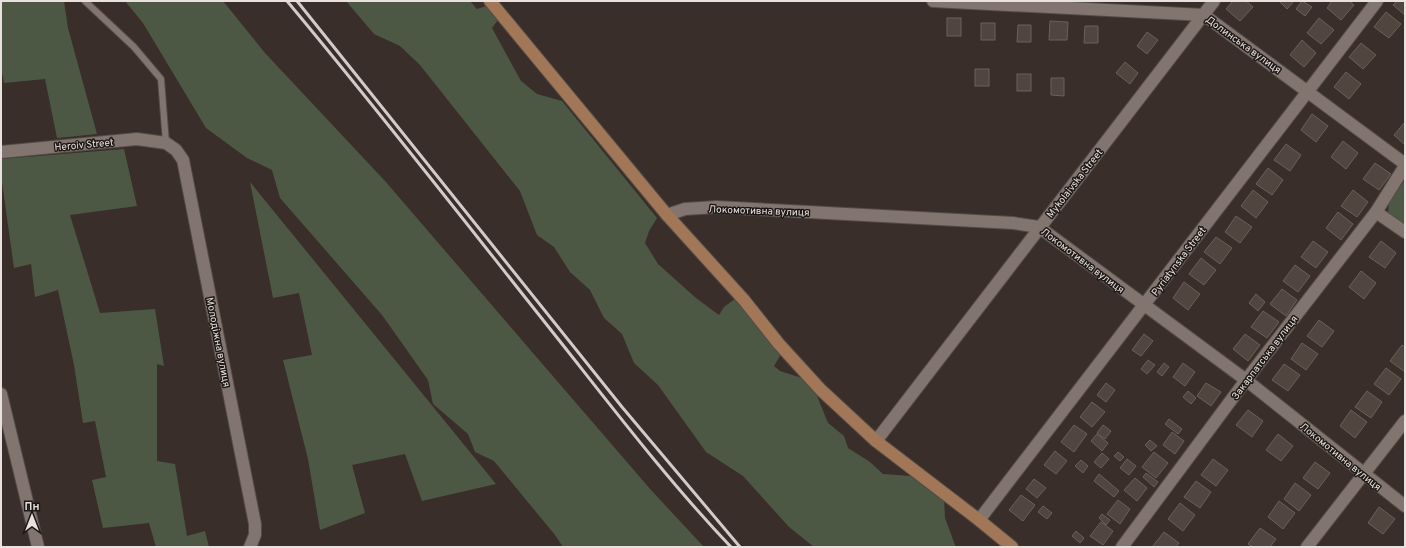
<svg xmlns="http://www.w3.org/2000/svg" width="1406" height="548" viewBox="0 0 1406 548" font-family="Overpass,sans-serif">
<rect width="100%" height="100%" fill="#392e29"/>
<g fill="#4d5844">
<polygon points="1,1 64,1 68,28 97,134 57,138 45,79 4,83 1,67"/>
<polygon points="125,1 223,1 265,53 385,181 651,490 704,547 563,547 555,535 494,461 475,452 468,434 433,404 428,380 382,315 280,198 272,170 247,158 206,128 143,23"/>
<polygon points="346,1 470,1 477,9 486,6 498,20 492,28 521,81 537,94 562,101 657,218 649,231 645,243 658,264 696,298 719,315 724,307 736,298 783,351 774,366 780,371 811,381 828,423 844,436 848,448 870,462 883,474 911,476 944,499 945,518 955,545 957,547 814,547 789,527 743,476 706,452 658,385 634,363 622,334 604,318 590,290 570,272 554,247 537,235 520,191 420,65 400,46 374,34"/>
<polygon points="124,149 137,206 70,215 100,313 155,309 164,366 157,364 157,461 175,464 187,536 205,531 209,547 156,547 149,523 103,528 92,480 106,477 95,421 83,423 74,365 58,290 35,297 31,264 14,268 1,175 1,159"/>
<polygon points="1405,180 1405,229 1388,216 1389,202"/>
<polygon points="250,182 496,484 422,501 405,454 352,465 365,513 320,530 308,459 283,360 312,355 299,293 273,298"/>
</g>
<g fill="#50453f" stroke="#6c605a">
<polygon points="1233,1 1246,1 1253,7 1240,21 1226,9"/>
<polygon points="1279,1 1294,1 1287,9"/>
<polygon points="1302,1 1312,7 1305,16 1296,9"/>
<polygon points="1332,1 1349,1 1354,5 1341,20 1327,8"/>
<polygon points="1397,1 1405,1 1405,15 1393,5"/>
<polygon points="1386,12 1401,24 1389,38 1374,27"/>
<rect x="947" y="18" width="14" height="18"/>
<polygon points="1319,18 1334,30 1321,44 1307,33"/>
<polygon points="1050,21 1068,22 1067,40 1049,40"/>
<rect x="981" y="23" width="14" height="17"/>
<polygon points="1018,25 1031,25 1031,42 1017,42"/>
<polygon points="1085,26 1098,26 1098,43 1084,43"/>
<polygon points="1147,32 1158,40 1147,54 1137,46"/>
<polygon points="1302,40 1316,53 1304,67 1290,55"/>
<polygon points="1361,43 1376,55 1363,69 1349,57"/>
<polygon points="1125,62 1138,73 1130,84 1116,73"/>
<rect x="975" y="69" width="14" height="17"/>
<polygon points="1346,72 1361,84 1349,99 1334,87"/>
<rect x="1017" y="74" width="14" height="17"/>
<polygon points="1051,78 1064,78 1064,96 1051,95"/>
<polygon points="1312,114 1328,126 1316,142 1301,130"/>
<polygon points="1405,122 1405,145 1394,135"/>
<polygon points="1343,141 1358,153 1346,169 1331,157"/>
<polygon points="1286,144 1301,155 1290,171 1274,160"/>
<polygon points="1375,163 1391,174 1379,190 1363,179"/>
<polygon points="1268,168 1283,180 1272,195 1256,184"/>
<polygon points="1253,190 1268,202 1256,218 1241,206"/>
<polygon points="1353,190 1368,202 1357,217 1341,206"/>
<polygon points="1338,212 1353,224 1341,240 1326,228"/>
<polygon points="1236,216 1252,227 1240,243 1225,232"/>
<polygon points="1216,237 1232,248 1220,264 1204,252"/>
<polygon points="1313,241 1328,252 1316,268 1301,257"/>
<polygon points="1381,241 1396,253 1385,268 1369,257"/>
<polygon points="1201,258 1216,270 1204,285 1189,274"/>
<polygon points="1295,265 1310,276 1298,292 1283,281"/>
<polygon points="1361,271 1376,283 1364,299 1349,287"/>
<polygon points="1184,282 1200,294 1188,310 1173,298"/>
<polygon points="1282,289 1297,300 1286,316 1270,304"/>
<polygon points="1256,294 1265,302 1258,311 1249,303"/>
<polygon points="1263,311 1279,322 1267,338 1251,327"/>
<polygon points="1319,320 1334,331 1322,347 1307,336"/>
<polygon points="1144,334 1153,341 1141,356 1132,350"/>
<polygon points="1245,334 1260,345 1248,361 1233,349"/>
<polygon points="1302,343 1318,354 1306,370 1291,359"/>
<polygon points="1402,345 1405,347 1405,372 1390,361"/>
<polygon points="1148,360 1155,365 1147,374 1141,369"/>
<polygon points="1164,363 1169,367 1162,376 1157,372"/>
<polygon points="1183,363 1195,372 1185,386 1173,377"/>
<polygon points="1284,364 1300,375 1288,391 1272,380"/>
<polygon points="1386,368 1401,379 1389,395 1374,384"/>
<polygon points="1106,383 1115,390 1106,402 1097,395"/>
<polygon points="1206,383 1221,392 1211,406 1197,396"/>
<polygon points="1188,391 1196,398 1191,404 1183,397"/>
<polygon points="1367,391 1382,402 1371,418 1355,407"/>
<polygon points="1092,402 1105,412 1092,427 1080,417"/>
<polygon points="1248,410 1263,421 1252,437 1236,425"/>
<polygon points="1351,410 1367,422 1355,438 1340,426"/>
<polygon points="1169,419 1182,429 1178,434 1165,424"/>
<polygon points="1074,425 1087,434 1074,452 1061,442"/>
<polygon points="1103,425 1111,431 1105,439 1097,433"/>
<polygon points="1172,432 1184,441 1175,454 1163,445"/>
<polygon points="1097,434 1108,443 1102,451 1091,441"/>
<polygon points="1278,434 1293,446 1281,461 1266,450"/>
<polygon points="1150,440 1157,446 1151,451 1145,445"/>
<polygon points="1055,451 1067,461 1056,474 1044,465"/>
<polygon points="1118,452 1124,457 1120,461 1114,456"/>
<polygon points="1154,452 1168,463 1156,478 1142,467"/>
<polygon points="1102,453 1109,459 1101,468 1094,462"/>
<polygon points="1127,459 1136,466 1129,475 1120,468"/>
<polygon points="1213,459 1228,470 1216,486 1201,475"/>
<polygon points="1081,460 1088,466 1083,473 1075,466"/>
<polygon points="1315,462 1330,473 1318,489 1303,478"/>
<polygon points="1146,473 1158,482 1154,487 1143,477"/>
<polygon points="1099,474 1119,491 1114,497 1094,481"/>
<polygon points="1135,478 1147,488 1137,501 1124,490"/>
<polygon points="1034,479 1046,488 1037,498 1026,489"/>
<polygon points="1196,481 1211,492 1200,508 1184,497"/>
<polygon points="1295,483 1311,495 1299,511 1284,499"/>
<polygon points="1021,495 1035,505 1023,521 1009,510"/>
<polygon points="1118,500 1130,509 1120,524 1107,514"/>
<polygon points="1279,501 1295,513 1283,529 1268,517"/>
<polygon points="1180,503 1195,515 1183,531 1168,519"/>
<polygon points="1043,506 1052,513 1047,519 1038,512"/>
<polygon points="1379,507 1395,519 1383,534 1368,523"/>
<polygon points="1102,514 1110,520 1106,525 1099,518"/>
<polygon points="1101,522 1113,531 1103,545 1090,536"/>
<polygon points="1260,528 1276,539 1270,547 1253,547 1248,544"/>
<polygon points="1076,531 1084,538 1080,543 1072,536"/>
<polygon points="1164,532 1179,543 1176,547 1152,547"/>
</g>
<g fill="none" stroke-linecap="round" stroke-linejoin="round">
<g stroke="#544b47" stroke-width="8">
<polyline id="lane" points="85,1 134,47 161,79 166,143"/>
</g>
<g stroke="#544b47" stroke-width="14">
<g id="street">
<polyline points="933,1 1204,15 1405,164"/>
<polyline points="1,152 137,139 166,143 176,150 183,160 255,524 255,535 250,547"/>
<polyline points="1376,212 1405,232"/>
<polyline points="667,215 685,209 716,207 1013,223 1039,227 1246,380 1405,506"/>
<polyline points="1,394 38,547"/>
<polyline points="876,441 1214,1"/>
<polyline points="979,520 1377,1"/>
<polyline points="1122,547 1246,380 1376,212 1405,166"/>
<polyline points="1307,547 1405,421"/>
</g>
</g>
<g stroke="#544b47" stroke-width="14">
<polyline id="secondary" points="490,1 667,215 744,300 779,344 821,390 876,441 979,520 1012,547"/>
</g>
<use href="#lane" stroke="#82756f" stroke-width="6"/>
<use href="#street" stroke="#82756f" stroke-width="12"/>
<use href="#secondary" stroke="#a17758" stroke-width="12"/>
<g stroke="#d3cbc8" stroke-width="3">
<path d="M287 1C384 117 476 236 570 354 622 420 673 486 731 547"/>
<polyline points="297,1 622,407 740,547"/>
</g>
</g>
<g text-anchor="middle" stroke-width="3" stroke-linejoin="round" paint-order="stroke">
<g font-size="10" fill="#e8e1de" stroke="#1d1815">
<text transform="translate(1244 44) rotate(36)" y="4">Долинська вулиця</text>
<text transform="translate(84 144) rotate(-5)" y="4">Heroiv Street</text>
<text transform="translate(1074 183) rotate(-52)" y="4">Mykolaivska Street</text>
<text transform="translate(759 210) rotate(2)" y="4">Локомотивна вулиця</text>
<text transform="translate(1083 260) rotate(37)" y="4">Локомотивна вулиця</text>
<text transform="translate(1178 261) rotate(-53)" y="4">Pyriatynska Street</text>
<text transform="translate(219 342) rotate(79)" y="4">Молодіжна вулиця</text>
<text transform="translate(1264 357) rotate(-53)" y="4">Закарпатська вулиця</text>
<text transform="translate(1341 456) rotate(39)" y="4">Локомотивна вулиця</text>
</g>
</g>
<rect width="1406" height="548" fill="none" stroke="#e8e1de" stroke-width="4"/>
<g transform="translate(32 516)" stroke="#1d1815" stroke-width="3" paint-order="stroke">
<path d="M0-3L7 15L0 10L-7 15Z" fill="#e8e1de"/>
<text y="-6" font-size="11" font-weight="bold" text-anchor="middle" fill="#e8e1de">Пн</text>
</g>
</svg>
